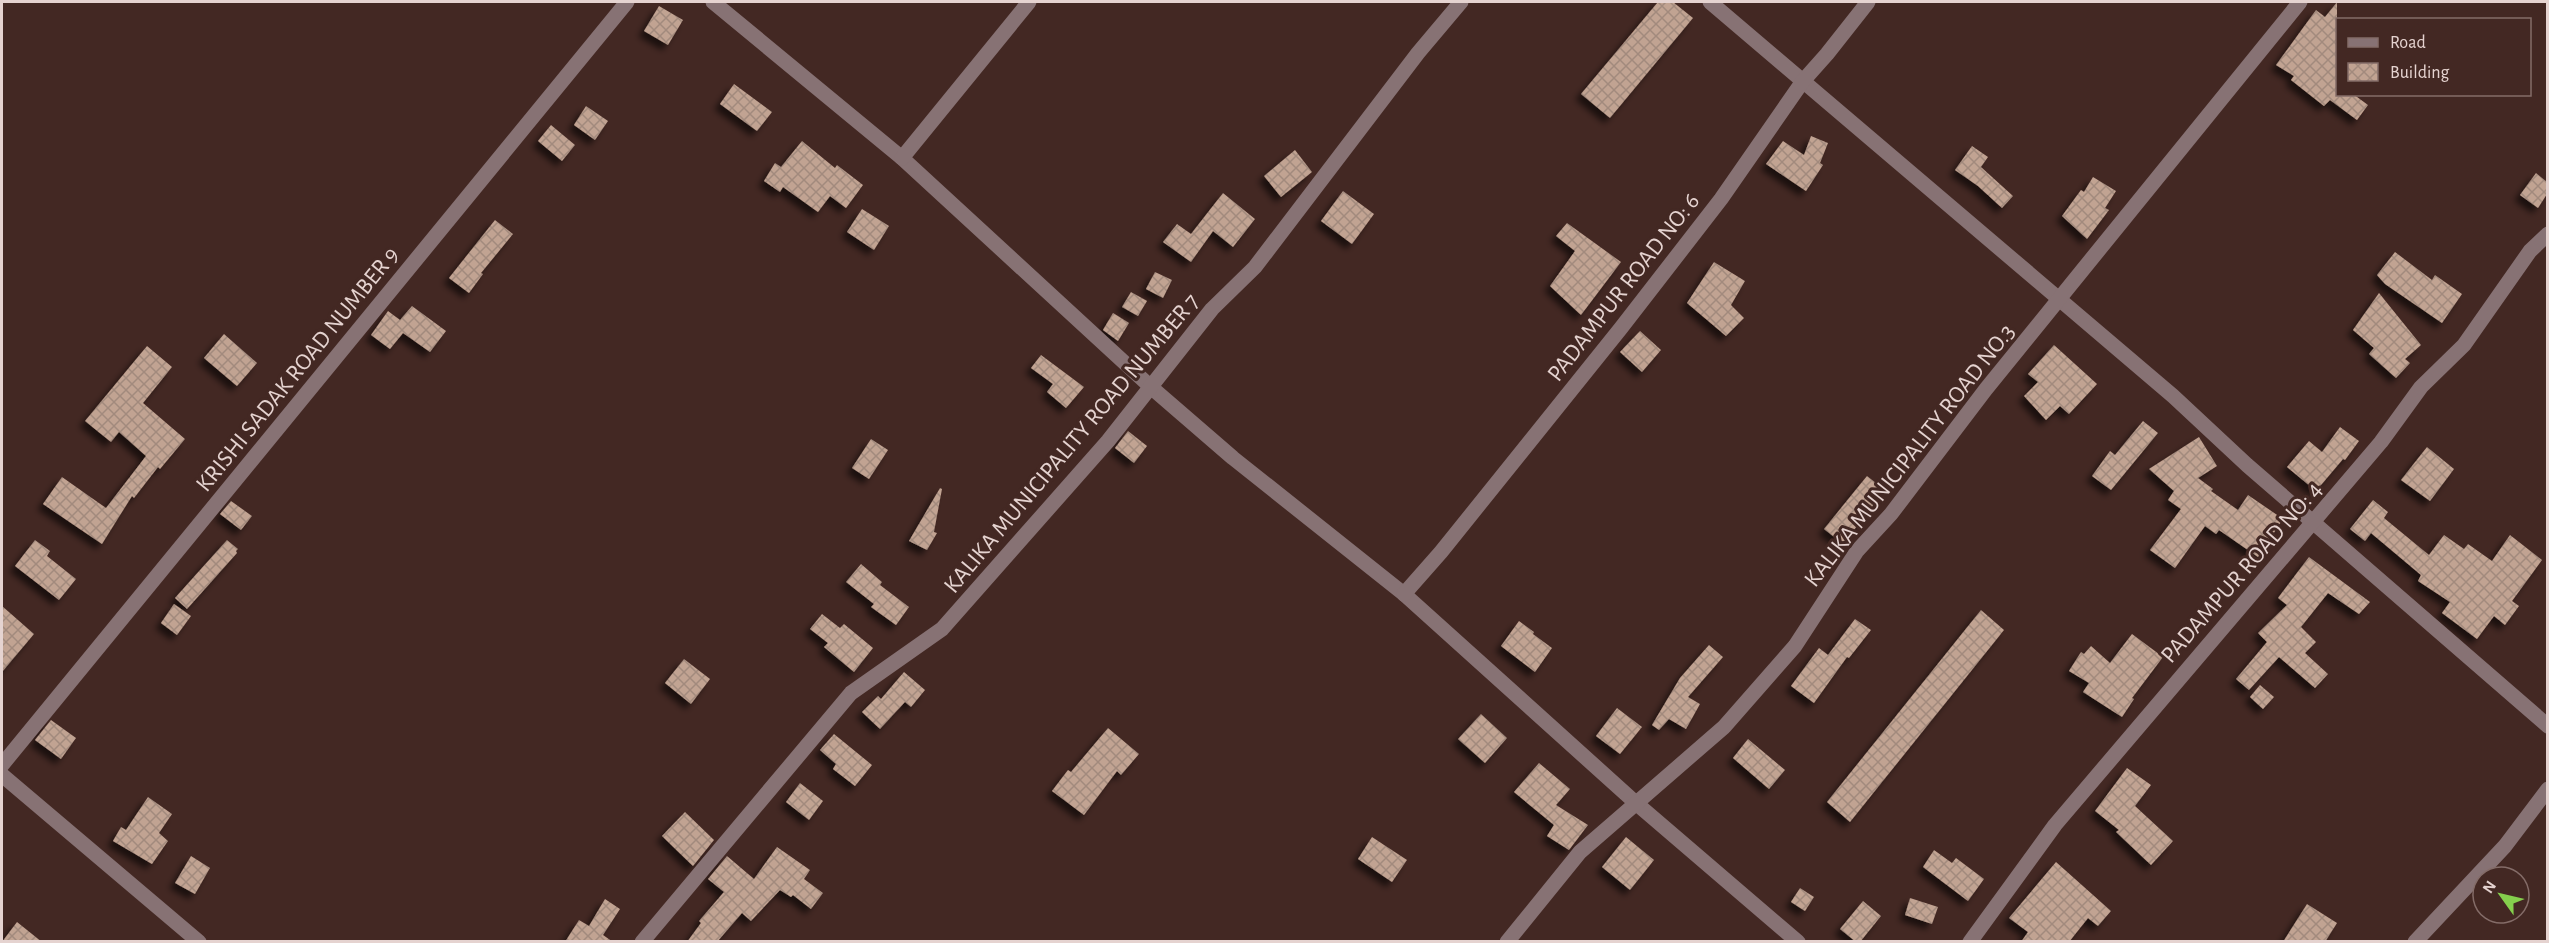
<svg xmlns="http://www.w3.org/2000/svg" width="2549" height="943" viewBox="0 0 2549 943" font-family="'Alegreya Sans',sans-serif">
<defs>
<pattern id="building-cross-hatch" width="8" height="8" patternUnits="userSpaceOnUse" patternTransform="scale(1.5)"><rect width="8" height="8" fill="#c1a392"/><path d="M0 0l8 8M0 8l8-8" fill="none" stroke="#a28a7d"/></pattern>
<filter id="shadow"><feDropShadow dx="-5.5" dy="5.5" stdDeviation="3" flood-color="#0009"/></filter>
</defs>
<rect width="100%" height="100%" fill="#432823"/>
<g fill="url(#building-cross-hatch)" filter="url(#shadow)">
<polygon points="1658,2 1673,2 1693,18 1610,118 1581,94"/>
<polygon points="2337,2 2337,94 2353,94 2368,105 2357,120 2330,100 2324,106 2291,80 2294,76 2276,65 2316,10 2325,17"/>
<polygon points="659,6 683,20 668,45 644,31"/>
<polygon points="734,84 772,112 757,131 720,104"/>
<polygon points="586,106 608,121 595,140 574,125"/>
<polygon points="551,125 575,145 562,161 538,141"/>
<polygon points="1811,136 1828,143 1820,163 1823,165 1806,191 1766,164 1783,141 1804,155"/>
<polygon points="802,141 835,168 837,165 863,185 846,208 830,196 818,212 783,187 780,192 764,181 775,163 781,167"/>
<polygon points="1972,146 1988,157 1981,167 2013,196 2002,208 1978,186 1955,170"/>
<polygon points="1295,150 1312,172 1281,197 1264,176"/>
<polygon points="2536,173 2547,182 2547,194 2538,208 2520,195"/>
<polygon points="2093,177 2116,191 2105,208 2109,210 2087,239 2062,216 2081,190 2084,192"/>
<polygon points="1343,191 1374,214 1352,244 1321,221"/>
<polygon points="1223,193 1255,219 1233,247 1213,231 1191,262 1163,242 1177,224 1191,234"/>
<polygon points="862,209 889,226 874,250 847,232"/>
<polygon points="495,220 513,234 481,273 483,274 469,293 449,278"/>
<polygon points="1567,223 1621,262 1581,315 1550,286 1575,251 1556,236"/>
<polygon points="2395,252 2432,280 2435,275 2462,294 2442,323 2385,284 2377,275"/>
<polygon points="1714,262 1745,281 1731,305 1744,318 1726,336 1687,303"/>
<polygon points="1155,272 1172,280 1163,298 1146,289"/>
<polygon points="1131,292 1147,301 1138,316 1122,307"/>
<polygon points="2379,293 2421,345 2405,359 2410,363 2396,378 2369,354 2374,348 2353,330"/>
<polygon points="412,306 446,331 430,352 403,333 390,349 371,335 388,311 400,320"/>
<polygon points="1113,313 1129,323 1118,341 1103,330"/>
<polygon points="1640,331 1661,350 1642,372 1620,352"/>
<polygon points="224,334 257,363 237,386 204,358"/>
<polygon points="2054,345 2097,384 2069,414 2060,406 2046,420 2024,396 2038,382 2028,374"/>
<polygon points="147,346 172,367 143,403 185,439 160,469 158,467 134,498 132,496 102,544 43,504 62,477 106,508 146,456 119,432 111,442 85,421"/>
<polygon points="1041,355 1084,387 1066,408 1047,392 1053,384 1031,368"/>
<polygon points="2143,421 2158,433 2111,490 2092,476 2110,451 2115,455"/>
<polygon points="2340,427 2359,441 2345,460 2343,459 2316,491 2287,467 2309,441 2322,452"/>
<polygon points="1128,431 1147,446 1134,463 1115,448"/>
<polygon points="2199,437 2217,466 2198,478 2213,489 2211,491 2238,510 2248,495 2283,519 2258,557 2219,530 2216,534 2205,526 2175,568 2150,550 2181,509 2168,500 2174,491 2149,469"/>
<polygon points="871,439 888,450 869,479 852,468"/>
<polygon points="2427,447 2454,469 2430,501 2401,480"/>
<polygon points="1867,476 1885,490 1843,544 1824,529"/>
<polygon points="940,488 942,489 934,532 937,533 927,550 909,541"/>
<polygon points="2373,500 2388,512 2384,518 2429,555 2444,535 2464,549 2468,544 2492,561 2510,535 2542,560 2512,601 2519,606 2505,625 2494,616 2477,639 2442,613 2450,602 2418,581 2421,575 2371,533 2365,541 2350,529"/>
<polygon points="231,501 252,516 241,530 220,514"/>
<polygon points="35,540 50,551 47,556 76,579 59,600 15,566"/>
<polygon points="227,540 238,549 236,551 237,553 187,609 175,598"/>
<polygon points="2309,557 2370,602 2359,614 2328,593 2301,627 2316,642 2305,653 2328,674 2315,688 2279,657 2249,690 2236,679 2267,642 2258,633 2287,605 2278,598"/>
<polygon points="861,564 882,582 880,585 909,607 896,625 871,607 874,604 846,582"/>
<polygon points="174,604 191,616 177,635 161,623"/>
<polygon points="2,606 34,634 2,672"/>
<polygon points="1981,610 2004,630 1850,822 1827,802"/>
<polygon points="822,614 840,628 844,624 873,648 854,672 824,647 828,643 810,629"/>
<polygon points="1855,619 1871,630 1849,658 1847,657 1814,703 1791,686 1819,648 1828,655"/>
<polygon points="1519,621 1534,632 1533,634 1552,648 1535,672 1501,646"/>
<polygon points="2132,634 2163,657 2132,698 2134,699 2122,717 2083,692 2089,683 2069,671 2081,652 2084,654 2091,646 2110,663"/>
<polygon points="1709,645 1723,657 1688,697 1700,704 1686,729 1669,719 1659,730 1652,725 1680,678"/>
<polygon points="684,659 710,679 691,704 665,683"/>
<polygon points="904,672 925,690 911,707 905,702 880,729 862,712 878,696 881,699"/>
<polygon points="2260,685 2274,697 2263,709 2250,697"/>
<polygon points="1617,708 1642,727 1620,754 1596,736"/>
<polygon points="1481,714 1507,738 1485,763 1458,739"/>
<polygon points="51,720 76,738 61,759 35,740"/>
<polygon points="1108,728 1139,754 1121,775 1117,771 1084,815 1052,791 1068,770 1071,772"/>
<polygon points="834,734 872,765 855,786 833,769 836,764 820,750"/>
<polygon points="1748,739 1785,770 1769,789 1733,758"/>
<polygon points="1539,763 1570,789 1556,805 1588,825 1569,850 1547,836 1554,825 1514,792"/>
<polygon points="2127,768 2151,785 2135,806 2173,841 2151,865 2116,832 2119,830 2095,811"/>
<polygon points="800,783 823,801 809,820 786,802"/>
<polygon points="148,797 172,814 159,833 168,841 152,864 113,841 121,827 126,830"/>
<polygon points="685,812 714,840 693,866 662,836"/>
<polygon points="1372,837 1407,860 1392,882 1358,859"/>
<polygon points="1626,837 1654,860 1630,890 1602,867"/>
<polygon points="777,847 810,870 804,879 823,893 811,909 793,895 791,897 780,890 751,921 742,913 717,942 687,942 701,923 699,921 724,892 708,879 727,856 754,879"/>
<polygon points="1934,850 1952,863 1956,858 1984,879 1968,901 1923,867"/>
<polygon points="191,856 210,868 195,894 175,883"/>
<polygon points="2056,862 2111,911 2098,926 2088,918 2069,942 2021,942 2028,932 2009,918"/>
<polygon points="1800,888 1814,897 1805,911 1791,902"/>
<polygon points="1910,898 1938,907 1932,924 1905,915"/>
<polygon points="605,899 620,909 603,935 613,942 565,942 579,920 589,926"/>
<polygon points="1863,901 1881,916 1860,942 1856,942 1840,929"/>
<polygon points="2307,904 2337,923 2325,942 2283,942"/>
<polygon points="17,922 42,942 2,942"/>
</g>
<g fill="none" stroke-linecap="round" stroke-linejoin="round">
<g stroke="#877274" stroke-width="15">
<polyline points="713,2 902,158 1152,388 1233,458 1404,594 1637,804 1798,942"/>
<polyline points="1710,2 2173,396 2247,465 2548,726"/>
<polyline points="902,158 1029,2"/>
<polyline points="1404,594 1441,552 1621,328 1721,199 1803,81 1827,54 1868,2"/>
<polyline points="2,765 627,2"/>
<polyline points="2,775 199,942"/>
<polyline points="642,942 851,693 942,629 1108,441 1212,309 1255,267 1418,53 1461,2"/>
<polyline points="1507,942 1580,852 1724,727 1795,646 1857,551 1891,514 1986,389 2300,2"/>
<polyline points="1970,942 2055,825 2381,442 2421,387 2464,345 2530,251 2548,234"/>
<polyline points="2415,942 2505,846 2548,789"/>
</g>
</g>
<g text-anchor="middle" stroke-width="6" stroke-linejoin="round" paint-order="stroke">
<g font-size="24" fill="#e5d3d0" stroke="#432823">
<text transform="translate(1623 287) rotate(-52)" y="8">PADAMPUR ROAD NO: 6</text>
<text transform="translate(297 369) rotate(-51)" y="8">KRISHI SADAK ROAD NUMBER 9</text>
<text transform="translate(1071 443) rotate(-50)" y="8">KALIKA MUNICIPALITY ROAD NUMBER 7</text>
<text transform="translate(1909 455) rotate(-52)" y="8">KALIKA MUNICIPALITY ROAD NO.3</text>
<text transform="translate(2241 572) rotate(-49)" y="8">PADAMPUR ROAD NO: 4</text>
</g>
</g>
<rect width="2549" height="943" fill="none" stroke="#e5d3d0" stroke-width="6"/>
<rect x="2336" y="18" width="195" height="78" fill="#432823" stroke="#846c68" stroke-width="1.5"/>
<rect x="2348" y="38" width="30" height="9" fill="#877274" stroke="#846c68" stroke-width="1.5"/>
<text x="2390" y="48" font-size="18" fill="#e5d3d0">Road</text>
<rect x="2348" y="63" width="30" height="18" fill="url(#building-cross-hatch)" stroke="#846c68" stroke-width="1.5"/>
<text x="2390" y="78" font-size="18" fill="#e5d3d0">Building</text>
<g transform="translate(2501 895) rotate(304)"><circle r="28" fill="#432823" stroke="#846c68" stroke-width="1.5"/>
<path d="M0-4.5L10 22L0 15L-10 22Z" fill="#85cf4d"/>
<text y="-9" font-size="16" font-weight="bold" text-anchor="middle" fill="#e5d3d0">N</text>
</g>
</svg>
